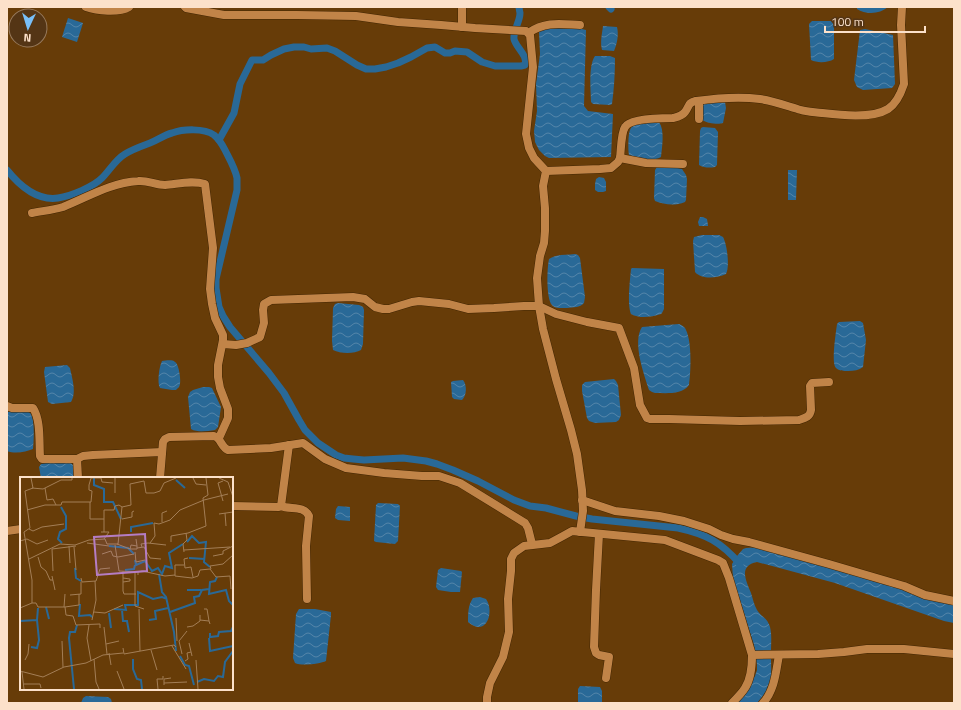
<svg xmlns="http://www.w3.org/2000/svg" width="961" height="710" viewBox="0 0 961 710" font-family="'Titillium Web',sans-serif">
<defs>
<pattern id="water-waves" width="16" height="10" patternUnits="userSpaceOnUse"><rect width="16" height="10" fill="#296997"/><path d="M0 5q4-4 8 0t8 0" fill="none" stroke="#5485a9"/></pattern>
</defs>
<rect width="100%" height="100%" fill="#673c08"/>
<g fill="url(#water-waves)">
<path d="M857 7H888C880 14 866 15 857 9Z"/>
<polygon points="68,18 83,23 77,42 62,37"/>
<path d="M812 21H831L834 25V59C828 63 817 63 811 60L809 24Z"/>
<path d="M603 26 617 27C619 35 617 44 614 51L602 50C600 42 602 34 603 26Z"/>
<polygon points="542,28 582,29 586,30 584,106 588,111 613,114 611,157 549,158 545,156 539,150 535,142 534,131 537,111 536,84 540,54 539,32"/>
<polygon points="865,29 893,35 895,84 892,88 863,90 857,87 854,80 860,30"/>
<path d="M595 56H610L615 58C615 74 614 89 612 104L610 105 593 104 591 102C591 90 588 66 595 56Z"/>
<path d="M722 101 725 102 726 108 723 123C718 125 707 123 702 120V103Z"/>
<path d="M659 122C665 130 662 148 661 157 652 162 638 159 629 155 628 150 628 135 630 130 631 127 633 126 635 124Z"/>
<path d="M703 127 715 128 718 132 717 165 715 167C710 168 704 168 699 165L700 131 701 128Z"/>
<path d="M657 167H673L682 169 686 175 687 179 686 200 685 202C675 206 665 205 655 201L654 198 655 170Z"/>
<polygon points="788,170 797,170 796,200 788,200"/>
<polygon points="599,177 604,178 606,182 606,191 603,192 598,192 595,190 595,184 596,179"/>
<polygon points="700,217 703,217 707,219 708,225 708,226 699,226 698,222"/>
<path d="M702 235H719L723 237C727 244 730 267 726 274 717 278 702 280 695 272L693 241 694 237Z"/>
<path d="M575 254 578 255 580 258 585 297 584 303C580 308 573 307 567 308 563 308 555 309 552 305 546 298 547 268 549 259 556 254 567 255 575 254Z"/>
<path d="M632 268 664 269V309L662 313 661 314C651 317 640 319 631 314 627 304 630 280 631 269Z"/>
<path d="M338 303 359 305 363 307 364 310 363 344 361 350C354 354 341 354 333 350L332 341 333 308 335 304Z"/>
<path d="M860 321 863 323 866 340 863 367C859 370 854 371 848 371 844 371 839 371 836 368 831 363 836 332 837 324L839 322Z"/>
<path d="M679 324C683 326 685 327 686 330 692 342 691 372 689 385 682 395 666 393 655 393L652 392 649 390C644 374 632 342 642 327Z"/>
<path d="M162 361C165 361 172 359 175 362 179 364 181 380 180 384 179 388 179 387 176 390H172L160 388C157 383 159 367 162 361Z"/>
<path d="M67 365 70 368C72 378 77 393 71 402L52 404 48 402 44 372 45 367Z"/>
<polygon points="614,379 616,381 618,385 621,415 619,420 616,422 595,423 589,421 587,418 582,391 582,385 585,382"/>
<path d="M463 380C467 385 467 395 462 400L454 399 452 397 451 382 453 381Z"/>
<path d="M203 387H209L212 388 221 407 218 427 215 430C207 431 198 433 191 429L188 397 190 392 193 390Z"/>
<path d="M7 412C12 412 26 410 30 413 35 417 34 442 33 449 26 452 15 454 7 451Z"/>
<polygon points="46,463 71,463 73,465 74,478 41,478 39,467 41,464"/>
<polygon points="378,503 398,504 400,506 398,541 395,544 376,542 374,541 376,505"/>
<polygon points="338,506 350,507 350,521 338,520 335,518 336,509"/>
<path d="M760 547 778 551 954 605V623L944 621 835 583 757 562C738 566 746 580 751 593 753 599 754 605 757 610 761 617 767 617 770 627 772 635 771 643 771 651 771 663 771 674 772 685L757 703H737L743 696 755 676 757 670V665L754 645 733 578 732 564 737 556 743 549 746 548Z"/>
<polygon points="441,568 461,571 462,572 460,592 451,592 438,590 436,587 438,570"/>
<path d="M480 597 486 599C495 612 486 638 468 622 468 613 468 605 473 598Z"/>
<path d="M299 609H315L331 612V615L326 661C320 664 301 666 295 663L293 658 296 614Z"/>
<polygon points="580,686 600,687 602,691 602,703 578,703 578,689"/>
<polygon points="86,696 108,697 111,699 112,703 81,703 83,698"/>
</g>
<g fill="none" stroke-linecap="round" stroke-linejoin="round">
<g stroke="#296997" stroke-width="7">
<polyline points="609,7 611,9"/>
<path d="M219 140 234 113 240 84 252 60H263L271 55 284 49 294 47H304L311 49 327 48 335 51 357 65 366 69H375L386 67 398 63 411 57 427 48 435 47 445 53H450L455 51 467 52 482 62 495 66H521L525 65C528 55 516 48 514 39 513 30 520 22 520 13 520 13 519 8 519 7"/>
<path d="M7 170C19 185 37 201 58 198 71 196 93 187 102 178 110 170 115 160 125 154 133 149 142 146 150 143 158 140 164 135 172 133 183 129 204 128 214 135 219 139 222 144 225 150 229 158 235 168 237 178 237 181 237 186 237 190L216 279V288L219 307 223 316 230 327 269 373 284 393 299 420 305 430 318 443 336 455 344 458 353 459 364 460 403 458 426 461 437 464 453 470 478 481 514 500 530 506 546 508 576 516 592 519 678 528C706 534 721 542 740 564"/>
</g>
<g stroke="#432603" stroke-width="9">
<g id="street">
<path d="M86 7C97 11 119 13 129 7"/>
<polyline points="185,7 186,8 224,15 297,15 356,16 398,22 441,25 475,28 526,31 530,35 533,67 526,134 529,148 534,158 546,171 543,186 545,208 545,231 544,243 540,256 537,278 539,306 543,329 556,379 571,430 577,454 582,490 583,511 580,532"/>
<polyline points="462,7 462,27"/>
<path d="M528 33C546 21 560 24 580 25"/>
<path d="M696 101C717 98 738 96 760 99 774 101 787 106 801 110 807 112 815 112 822 113 839 115 872 119 888 109 896 104 901 93 904 84L901 25 902 7"/>
<polyline points="620,158 646,163 683,164"/>
<path d="M546 171 600 169 611 168 618 162 620 158C621 150 621 133 625 127 630 118 663 118 673 118 677 117 682 116 685 112 689 107 688 102 696 101L699 104V119"/>
<path d="M32 213C42 211 53 210 63 207 88 197 110 183 138 181 148 180 155 185 165 185 178 184 192 180 205 184L213 248 210 289 212 304 215 318 223 335V340L218 365V377L220 388 228 409V418L219 438"/>
<path d="M223 344 236 345 247 343 260 337 264 323 263 310 264 304 271 300 353 297 365 299 375 307 383 309H389L412 302 419 301 449 304 468 309 494 308 524 306H539L556 314 587 322 619 328 634 368 640 405 647 418 650 419H669L740 421 799 420C805 418 810 417 811 410L810 386 812 383 829 382"/>
<path d="M7 406 12 408H33C41 420 39 442 40 456L42 459H77L83 456 93 455 162 452"/>
<polyline points="77,459 78,478"/>
<path d="M160 478 163 442 165 439 169 437 214 436C221 438 221 447 228 450L271 448 303 443 325 459 346 468 384 473 422 476H439L460 483 525 523 528 528 532 544"/>
<polyline points="582,500 615,511 659,516 684,521 709,529 721,535 733,539 749,542 829,564 904,586 925,595 954,601"/>
<polyline points="232,506 279,507 281,506 289,445"/>
<path d="M281 506C290 510 304 505 309 516L306 546 307 599"/>
<polyline points="7,531 21,529"/>
<polyline points="599,534 596,590 594,647 596,653 599,655 609,657 606,678"/>
<polyline points="487,703 487,697 490,683 503,657 509,632 508,599 511,571 511,559 514,553 524,546 550,543 563,536 572,531 665,540 718,560 723,563 729,578 752,655 818,654 844,652 867,649 904,649 954,654"/>
<path d="M732 703C737 698 742 693 745 688 751 679 752 666 752 655"/>
<path d="M763 703C775 690 776 671 779 655"/>
</g>
</g>
<use href="#street" stroke="#c18448" stroke-width="8"/>
</g>
<g transform="translate(20 477)">
<rect width="213" height="213" fill="#673c08"/>
<path fill="none" stroke="#296997" stroke-width="2" d="M74 1V8L84 12V25H93L101 42M156 3 165 11M41 30 46 39V52L40 55 38 62 42 66M111 55V50L133 46M167 65 172 59 179 66 186 65 184 85 190 90M89 69 108 71 114 77M169 81 185 82M115 83 116 88 125 84 132 94 138 91 142 97 145 89 152 91 149 76 163 67M55 91 56 101 61 104M105 93 114 92 115 88M139 97 142 115 146 120 154 155 156 174M197 100 195 104 190 105 189 117 206 113 209 124 213 128M167 113H181M60 127 59 139 70 138 72 140M26 130 29 142M94 132 106 133 105 128H118V115L133 122 142 120 147 122M102 133 103 144H107L109 155M150 135 175 126 174 120 179 119 182 113 189 112M89 136 91 151M17 143 18 131M129 143 136 142 135 134 148 131M0 144 17 143 19 163 17 171 11 170M190 156V160L198 159 199 155 211 154 213 150M189 161 190 174 213 169M160 179 165 188 169 189 174 208M113 182V192L117 202 121 203 122 212M177 205 184 202 194 204 198 199 203 200 205 185 213 174M54 212 49 161 50 155H55L57 148"/>
<path fill="none" stroke="#a37e56" stroke-width="1" d="M74 1H81L82 5 93 6M173 1 176 7 186 8M199 1 208 5 213 20M12 11 23 12 41 3H52V1M25 11 27 23 33 22 36 28M95 16V1M203 24 198 6 203 4M70 25V42H84V33H94L95 29 99 28 102 30M7 33 25 28H41L42 25H71L72 14 69 13V8L71 1H74M205 36 206 49M199 37 213 35M84 42V55M102 42 112 40V35L114 34M142 45V36L147 34M9 52 13 54 22 50 44 47M81 55H89L84 62M0 64 7 62 17 67 28 63M151 65V59L168 56 186 49 183 21 188 18 186 1M67 66 89 69M130 66 135 59 134 46 139 47 150 43 160 33 184 23 208 17M97 67 110 72H117V69M95 68 99 94 118 95M49 69 50 86M54 70 56 93M122 70 121 67 128 66 146 68M117 71 124 70 130 81 141 82M32 72 56 69M32 72 33 94M110 72 111 68 117 69 116 62M164 73 210 70M115 75 116 85 125 83M164 75 163 67 167 63 166 56M82 77 91 74 93 79 98 80 114 77M193 79 203 77V74L213 69M18 80 21 90 26 94 30 103H33M168 81 164 82 165 91 171 90 173 100M9 82 40 67 55 68 69 63 85 62 87 67H98L102 30 111 28 110 7 124 4 126 16H134L140 14 144 6 156 1M164 88H155V99L172 101 178 99 180 93 190 92 196 100 210 99 211 112M191 92 190 89 203 87 213 78M103 94V114L104 117H116M115 94V129L124 132M118 98V95L122 94 145 99 155 98M32 99 35 113M61 101 62 105 76 104 80 92 90 91M103 105 110 104V102L103 101M50 118 61 117V105M12 126H16L18 130H45L46 138 53 139 56 148 80 147V151M44 130 45 117M45 130 59 128V117M0 131 12 126V103L4 55 10 51 5 14 13 11 11 1M119 132 120 174M184 132H187L189 144M74 135 85 136 103 128M156 141 157 164M72 143 76 123 75 104M180 143 189 144 190 147M69 148 67 161 71 184M84 150 87 177M167 150 173 149 180 144V138M42 164 43 190M169 166 172 179M86 167 99 164M152 169 166 192M103 171 104 177 154 168 156 170M131 173 137 193M89 176 91 188M162 177 159 164 167 154M74 182 76 205 79 212M5 183 8 177 9 167M176 183 178 212M165 184 168 182 167 176 171 175M0 194 23 200 44 190 66 186 83 178 103 176M97 194 104 212M2 195 4 212M144 206 167 205M4 207H20L21 211M144 208V202L151 201M138 212 137 202H143V199"/>
<path fill="#b57dc4" fill-opacity="0.15" stroke="#b57dc4" stroke-width="2" d="M125 57 127 94 77 98 74 60Z"/>
<rect width="213" height="213" fill="none" stroke="#fce1ca" stroke-width="2"/>
</g>
<rect width="961" height="710" fill="none" stroke="#fce1ca" stroke-width="16"/>
<g transform="translate(28 28) rotate(184)"><circle r="19" fill="#543515" stroke="#977a5d"/>
<path d="M0-3L7 15L0 10L-7 15Z" fill="#78bff8"/>
<text y="-6" font-size="11" font-weight="bold" text-anchor="middle" fill="#fce1ca">N</text>
</g>
<path d="M825 26v6h100v-6" fill="none" stroke="#fce1ca" stroke-width="2"/>
<text x="831" y="26" font-size="12" fill="#fce1ca" stroke="#543515" stroke-width="3" paint-order="stroke">100 m</text>
</svg>
